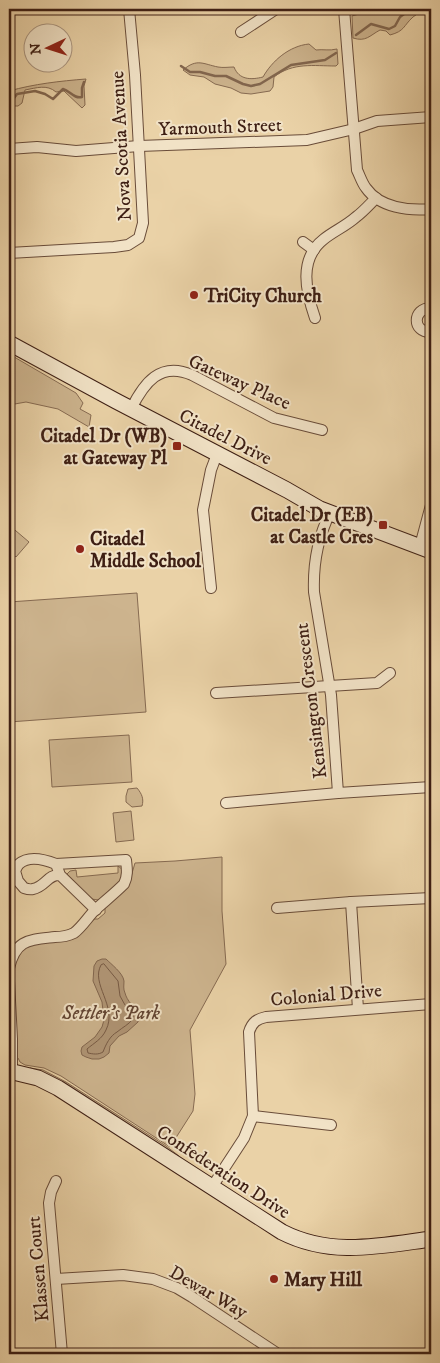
<svg xmlns="http://www.w3.org/2000/svg" width="440" height="1363" viewBox="0 0 440 1363" font-family="'IM FELL DW Pica',serif">
<rect width="100%" height="100%" fill="#ead2a7"/>
<filter id="stains"><feTurbulence type="fractalNoise" baseFrequency=".004" numOctaves="4"/><feColorMatrix values="0 0 0 0 .2 0 0 0 0 .09 0 0 0 0 .02 0 0 0 .5 -.17"/></filter>
<radialGradient id="worn" r=".72"><stop offset=".6" stop-color="#630" stop-opacity="0"/><stop offset="1" stop-color="#630" stop-opacity=".3"/></radialGradient>
<g fill="#cdb48e" stroke="#866a51">
<path d="M362 9H428C423 11 418 13 413 17 403 26 405 31 390 35L386 31 380 30C369 36 366 42 353 38L352 16 359 14Z"/>
<path d="M309 44 316 50C323 49 329 51 337 49L338 64 336 66C314 66 293 62 274 77L273 87 270 91 251 94 241 93 231 88 215 84 204 77 190 75 183 70C197 58 203 64 218 67 223 68 229 67 234 67 239 80 251 80 263 77 272 61 289 46 309 44Z"/>
<path d="M86 79 84 86 85 105 82 108 64 91 56 92C47 84 36 88 25 90L22 103 18 106H13L9 112V91C34 84 60 81 86 79Z"/>
<polygon points="9,354 76,393 83,403 80,409 91,415 89,427 58,409 26,402 9,405"/>
<polygon points="9,525 29,542 16,557 9,551"/>
<polygon points="137,593 146,712 9,722 9,602"/>
<polygon points="129,735 132,782 52,787 49,740"/>
<path d="M137 788C142 794 144 799 142 806L132 807 126 802V796L128 789Z"/>
<polygon points="131,811 134,840 116,842 113,813"/>
<polygon points="222,857 222,911 226,964 190,1030 195,1094 193,1111 170,1147 61,1076 44,1068 25,1065 20,1062 18,1058 9,1058 9,946 43,941 93,919 98,919 105,913 105,908 128,887 135,863 175,861"/>
<polygon points="118,866 123,870 121,881 99,900 91,899 67,874 70,871 76,870 77,877 118,873"/>
<polygon points="30,1068 43,1070 66,1082 166,1146 179,1156 179,1157"/>
</g>
<path fill="#b09575" stroke="#82664e" d="M102 959H106C111 964 123 973 124 981 124 985 123 989 125 993 127 1001 134 1007 139 1014L138 1022 127 1032 119 1036 110 1046 109 1053 104 1057 99 1059H92L86 1057 82 1055 81 1051 82 1047 95 1037 102 1027 104 1020 102 1002 93 981 94 966 97 961Z"/>
<g fill="none" stroke-linecap="round" stroke-linejoin="round">
<path stroke="#775a44" stroke-width="1" d="M104 964 118 981 120 996 125 1005 133 1015V1019C128 1025 123 1027 117 1032 110 1036 106 1044 103 1052 98 1055 93 1054 88 1053L87 1049C94 1043 102 1039 106 1030 118 1006 90 984 101 965Z"/>
<g stroke="#82664e" stroke-width="2.5">
<polyline points="356,35 371,24 389,29 395,26 400,17 411,9"/>
<polyline points="181,66 190,72 200,72 215,76 226,76 243,84 251,86 260,84 291,65 325,60 336,53"/>
<path d="M9 105 17 94 35 91 45 94 53 99 63 89C70 91 74 99 82 97V88L84 82"/>
</g>
<g stroke="#694c39" stroke-width="12">
<g id="street">
<path d="M344 9 357 170C360 176 362 183 366 188 380 208 409 211 431 209"/>
<polyline points="241,32 276,9"/>
<polyline points="9,149 37,147 76,151 139,146 307,140 354,129 377,121 431,117"/>
<polyline points="303,242 314,250"/>
<polyline points="9,253 114,247 128,245 139,238 143,223 135,75 129,9"/>
<path d="M431 308C412 308 412 333 431 332"/>
<path d="M315 318C306 292 298 259 324 239 334 231 346 226 356 217 363 212 369 205 376 198"/>
<path d="M131 409C144 383 160 361 192 375L274 418 322 430"/>
<path d="M330 513C318 537 313 565 314 592L331 695 338 793 431 787"/>
<polyline points="420,546 431,505"/>
<polyline points="211,588 203,510 211,470 217,454"/>
<polyline points="216,693 377,683 390,673"/>
<polyline points="226,803 338,793"/>
<path d="M60 875C48 874 45 887 33 889 30 890 27 889 24 888L18 881 15 871C16 869 17 866 19 864 29 855 46 860 56 864L60 875 96 910"/>
<polyline points="351,902 358,1009"/>
<polyline points="277,908 351,902 431,898"/>
<path d="M9 968C16 939 29 940 55 937 61 937 68 936 74 933 82 927 88 917 95 910 105 901 115 893 124 884 128 876 127 869 126 860L56 864"/>
<polyline points="9,981 12,1039 12,1071"/>
<polyline points="253,1116 331,1125"/>
<polyline points="56,1181 51,1192 49,1203 62,1354"/>
<path d="M212 1187 244 1138 253 1116 249 1032C252 1022 257 1019 266 1017L431 1004"/>
<polyline points="56,1279 123,1275 153,1279 177,1288 192,1297 278,1354"/>
</g>
</g>
<g stroke="#3e1f14" stroke-width="17">
<g id="secondary">
<polyline points="9,343 116,401 287,490 320,509 431,551"/>
<path d="M9 1071 38 1078 58 1088 282 1232C331 1257 379 1246 431 1239"/>
</g>
</g>
<use href="#street" stroke="#f1e2c6" stroke-width="10"/>
<use href="#secondary" stroke="#f1e2c6" stroke-width="15"/>
</g>
<g fill="#8f2418" stroke="#f1e2c6" stroke-width="2">
<circle cx="194" cy="295" r="5"/>
<rect x="172" y="441" width="10" height="10" rx="2.5"/>
<rect x="378" y="520" width="10" height="10" rx="2.5"/>
<circle cx="80" cy="549" r="5"/>
<circle cx="274" cy="1279" r="5"/>
</g>
<g text-anchor="middle" stroke-width="4" stroke-linejoin="round" paint-order="stroke">
<g font-size="19" fill="#3e1f14" stroke="#f1e2c6">
<text transform="translate(220 126) rotate(-2)" y="7">Yarmouth Street</text>
<text transform="translate(120 146) rotate(-93)" y="7">Nova Scotia Avenue</text>
<text transform="translate(240 381) rotate(24)" y="7">Gateway Place</text>
<text transform="translate(226 436) rotate(27)" y="7">Citadel Drive</text>
<text transform="translate(310 701) rotate(-97)" y="7">Kensington Crescent</text>
<text transform="translate(326 994) rotate(-5)" y="7">Colonial Drive</text>
<text transform="translate(224 1171) rotate(33)" y="7">Confederation Drive</text>
<text transform="translate(37 1269) rotate(-95)" y="7">Klassen Court</text>
<text transform="translate(209 1291) rotate(30)" y="7">Dewar Way</text>
</g>
<g font-size="19" font-weight="bold" fill="#3e1f14" stroke="#f1e2c6" text-anchor="start">
<text x="204" y="302">TriCity Church</text>
<text x="167" y="442" text-anchor="end">Citadel Dr (WB)<tspan x="167" dy="22">at Gateway Pl</tspan></text>
<text x="373" y="521" text-anchor="end">Citadel Dr (EB)<tspan x="373" dy="22">at Castle Cres</tspan></text>
<text x="90" y="545">Citadel<tspan x="90" dy="22">Middle School</tspan></text>
<text x="284" y="1286">Mary Hill</text>
</g>
<g font-size="19" font-style="italic" fill="#624432" stroke="#f1e2c6">
<text x="111" y="1019">Settler's Park</text>
</g>
</g>
<rect width="440" height="1363" fill="none" stroke="#ead2a7" stroke-width="30"/>
<rect x="10" y="10" width="420" height="1343" fill="none" stroke="#3e1f14" stroke-width="2.5"/>
<rect x="15" y="15" width="410" height="1333" fill="none" stroke="#3e1f14"/>
<g transform="translate(48 48) rotate(266)"><circle r="24" fill="#f1e2c6" stroke="#a9947f"/>
<path d="M0-4L9 19L0 12L-9 19Z" fill="#8f2418"/>
<text y="-8" font-size="14" font-weight="bold" text-anchor="middle" fill="#3e1f14">N</text>
</g>
<rect width="100%" height="100%" filter="url(#stains)"/>
<rect width="100%" height="100%" fill="url(#worn)"/>
</svg>
